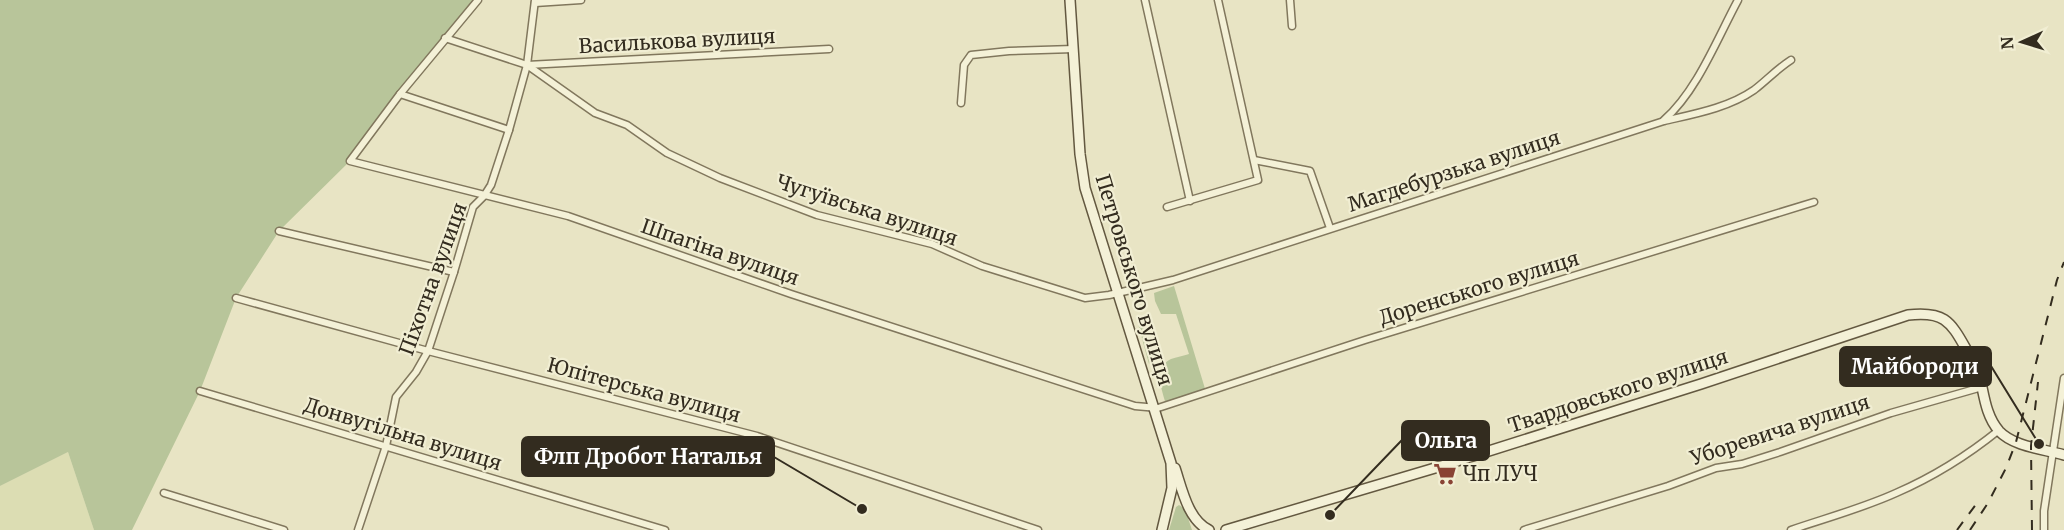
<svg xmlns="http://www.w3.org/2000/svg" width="2064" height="530" viewBox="0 0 2064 530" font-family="Merriweather,serif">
<rect width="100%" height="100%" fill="#e8e4c4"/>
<polygon fill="#dcddb3" points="68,452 94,530 0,530 0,486"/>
<g fill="#b8c59a">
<polygon points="0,0 478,0 350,161 279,231 236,298 200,391 132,530 94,530 68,452 0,486"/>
<path d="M1174 286 1206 392 1166 404C1162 391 1153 367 1171 359 1176 357 1184 356 1189 354L1176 314H1161L1155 301 1154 293Z"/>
<path d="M1137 320C1147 329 1156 350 1149 364Z"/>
<polygon points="1179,505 1185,509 1192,530 1169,530 1176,507"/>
</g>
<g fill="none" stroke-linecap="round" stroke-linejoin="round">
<g stroke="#81775d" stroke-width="9">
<g id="street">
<polyline points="478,0 400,94 350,161 568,216 791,294 1135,406 1158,408 1365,340 1814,202"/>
<polyline points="1145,0 1190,201"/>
<polyline points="1290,0 1292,26"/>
<polyline points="535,3 581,0"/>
<path d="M445 38 527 65 595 113 627 125 667 153 720 178 817 215 932 244 982 266 1085 298 1109 295 1173 280 1664 121C1694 114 1728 108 1754 90 1767 80 1777 69 1791 60"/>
<polyline points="527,65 829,49"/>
<polyline points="400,94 509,130"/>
<polyline points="961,103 964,65 971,55 1009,51 1074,49"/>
<path d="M1664 120C1697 91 1717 39 1738 0"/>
<polyline points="1254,160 1310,171 1330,228"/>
<polyline points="1167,207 1258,180 1218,0"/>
<polyline points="279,231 454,272"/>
<polyline points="236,298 428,351 757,436 1038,530"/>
<polyline points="200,391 665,530"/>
<polyline points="164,493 284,530"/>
<polyline points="358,530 386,446 396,397 416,372 428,351 454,272 473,207 484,196 491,185 509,130 527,65 535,0"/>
<polyline points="1524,530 1668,486 1716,468 1742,464 1780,452 1891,413 1982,387"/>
<path d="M1791 530C1826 518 1863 508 1896 493 1933 477 1968 455 1999 430"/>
<polyline points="2044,530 2044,511 2064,378"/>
</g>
</g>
<g stroke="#635840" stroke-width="12">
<g id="secondary">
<polyline points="1070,0 1080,154 1085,188 1171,463 1172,488 1162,530"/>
<path d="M1175 468C1182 489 1188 520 1209 530"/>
<path d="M1226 530 1435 468 1701 384 1908 315C1943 311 1950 320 1966 349 1970 357 1976 365 1979 374 1984 393 1985 415 1999 431 2014 447 2044 449 2064 455"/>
</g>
</g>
<use href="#street" stroke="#f4f1d7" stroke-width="6"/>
<use href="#secondary" stroke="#f4f1d7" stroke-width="9"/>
<g stroke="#332c1f" stroke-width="2" stroke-dasharray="10 10" stroke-linecap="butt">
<polyline points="1957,530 1980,499"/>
<polyline points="1970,530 1988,503 2006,468 2016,442 2057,280 2064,262"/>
<polyline points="2032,530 2031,446 2038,382"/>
</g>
</g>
<defs>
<g id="supermarket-bare" transform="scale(1.8)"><path d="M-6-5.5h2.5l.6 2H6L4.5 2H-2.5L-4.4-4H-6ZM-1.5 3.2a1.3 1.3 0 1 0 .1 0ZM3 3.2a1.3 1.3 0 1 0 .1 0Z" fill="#894334" stroke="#f1eed3" stroke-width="2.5" paint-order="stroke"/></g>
</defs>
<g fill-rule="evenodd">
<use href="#supermarket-bare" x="1445" y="474"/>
</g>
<g text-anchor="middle" stroke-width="4.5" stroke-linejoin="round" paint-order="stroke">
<g font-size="20" fill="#332c1f" stroke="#f1eed3">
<text transform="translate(677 41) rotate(-3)" y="7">Василькова вулиця</text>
<text transform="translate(1454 171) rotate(-18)" y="7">Магдебурзька вулиця</text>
<text transform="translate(867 210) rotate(18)" y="7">Чугуївська вулиця</text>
<text transform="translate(720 252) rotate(19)" y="7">Шпагіна вулиця</text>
<text transform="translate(433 279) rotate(-70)" y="7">Піхотна вулиця</text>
<text transform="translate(1134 280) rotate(73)" y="7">Петровського вулиця</text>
<text transform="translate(1479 288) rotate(-17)" y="7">Доренського вулиця</text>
<text transform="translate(644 390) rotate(15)" y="7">Юпітерська вулиця</text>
<text transform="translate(1618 391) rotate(-18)" y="7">Твардовського вулиця</text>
<text transform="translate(1780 430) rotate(-18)" y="7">Уборевича вулиця</text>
<text transform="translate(403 434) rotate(17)" y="7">Донвугільна вулиця</text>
</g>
<g font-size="20" fill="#332c1f" stroke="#f1eed3" text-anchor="start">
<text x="1463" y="481">Чп ЛУЧ</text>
</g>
</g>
<path fill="none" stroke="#332c1f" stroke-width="2" d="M2039 444L1991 366M1330 515L1402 440M862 509L774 457"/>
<g fill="#332c1f" stroke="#f1eed3" stroke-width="2">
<circle cx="2039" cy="444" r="6"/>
<circle cx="1330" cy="515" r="6"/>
<circle cx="862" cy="509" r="6"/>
</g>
<g fill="#332c1f" stroke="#332c1f" stroke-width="2">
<rect x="1840" y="347" width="151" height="39" rx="6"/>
<rect x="1402" y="421" width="87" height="39" rx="6"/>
<rect x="522" y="437" width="252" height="39" rx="6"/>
</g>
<g font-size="21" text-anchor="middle" font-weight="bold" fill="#fff">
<text x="1915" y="374">Майбороди</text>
<text x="1446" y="448">Ольга</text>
<text x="648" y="464">Флп Дробот Наталья</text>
</g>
<g transform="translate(2022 42) rotate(266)" stroke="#f1eed3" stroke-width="4.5" paint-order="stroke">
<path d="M0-4.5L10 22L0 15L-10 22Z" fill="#332c1f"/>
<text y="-9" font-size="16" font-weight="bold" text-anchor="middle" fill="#332c1f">N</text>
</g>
</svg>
